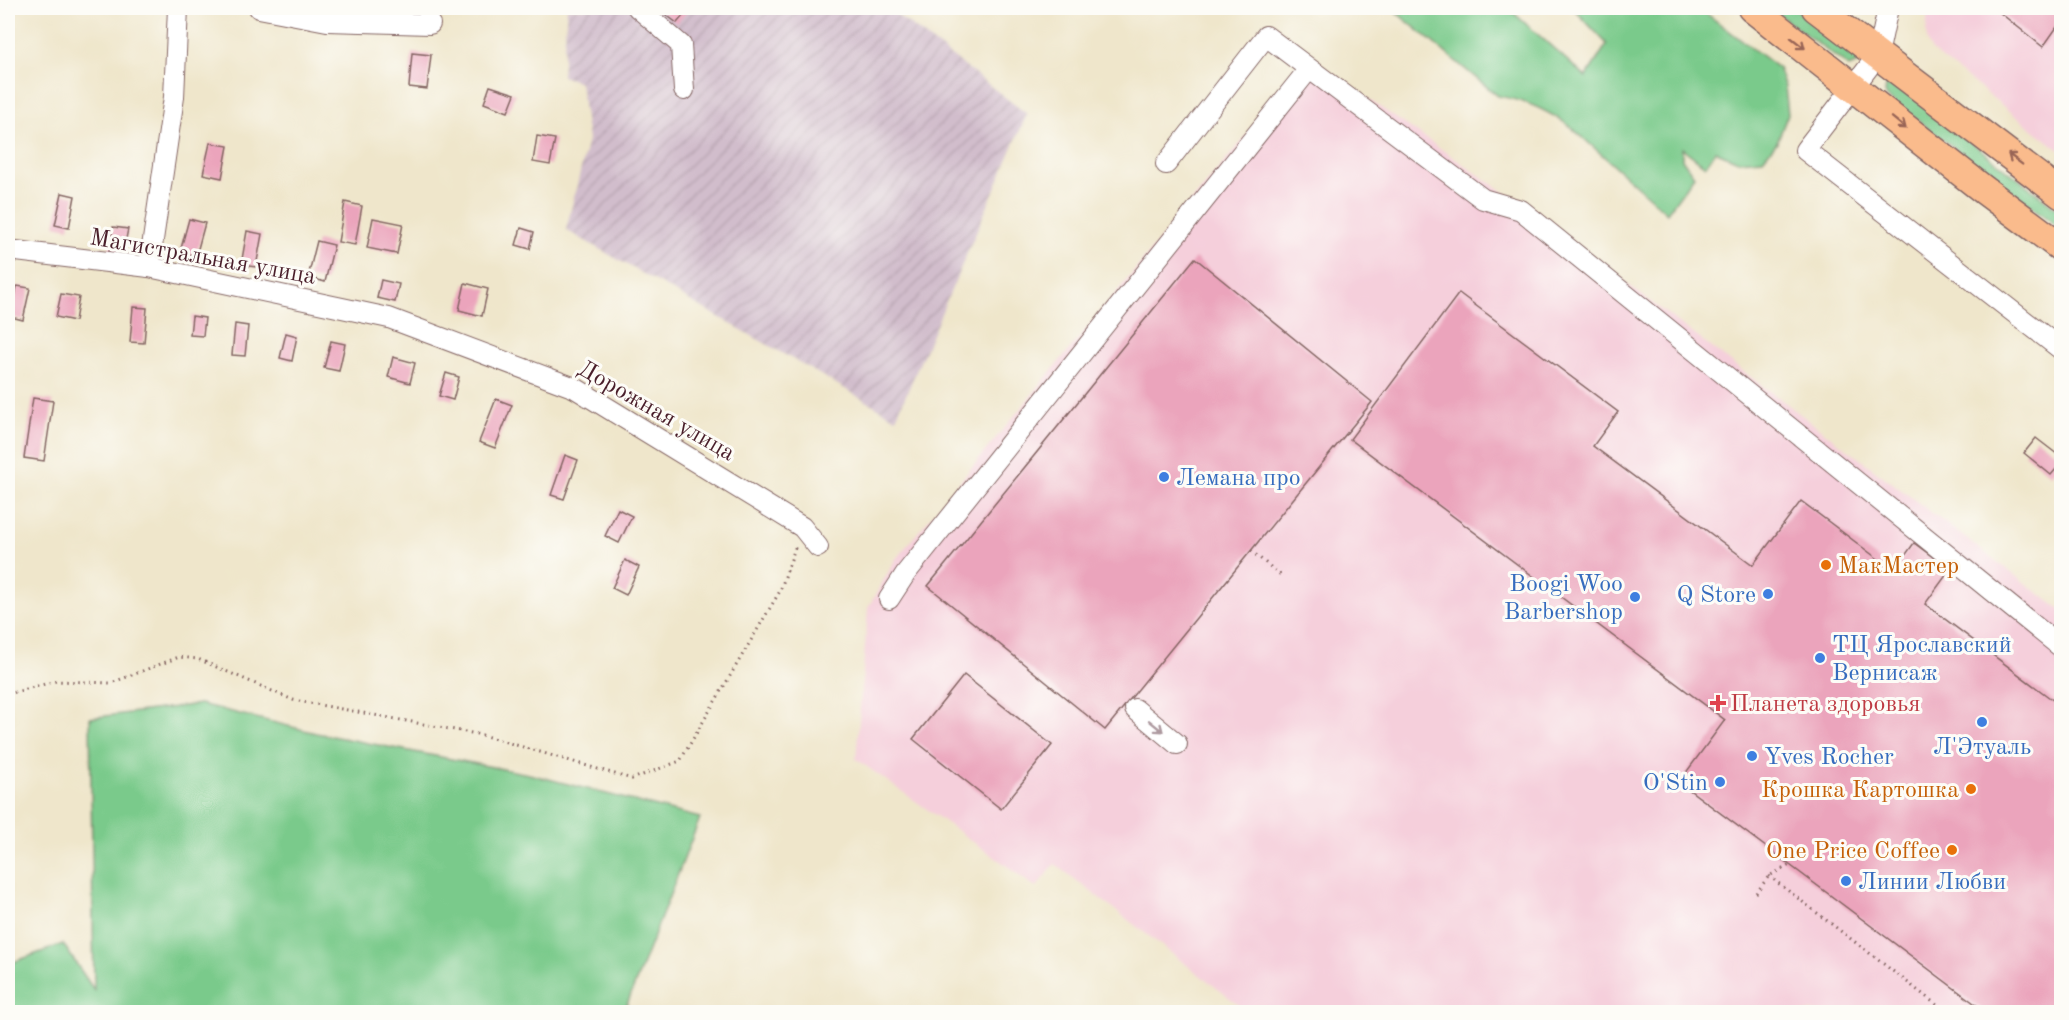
<svg xmlns="http://www.w3.org/2000/svg" width="2069" height="1020" viewBox="0 0 2069 1020" font-family="'Old Standard TT',serif">
<defs>
<pattern id="industrial-furrows" width="10" height="10" patternUnits="userSpaceOnUse" patternTransform="scale(1.5)"><rect width="10" height="10" fill="#d1bdcc"/><path d="M-1 1l2-2M0 10L10 0M9 11l2-2" fill="none" stroke="#b5a2af"/></pattern>
</defs>
<rect width="100%" height="100%" fill="#fdfcf7"/>
<filter id="ink" filterUnits="userSpaceOnUse"><feTurbulence type="fractalNoise" baseFrequency=".0167" numOctaves="2"/><feDisplacementMap in="SourceGraphic" scale="12" xChannelSelector="R" yChannelSelector="G"/><feConvolveMatrix kernelMatrix="1 2 1 2 8 2 1 2 1" color-interpolation-filters="sRGB"/></filter>
<filter id="wash" filterUnits="userSpaceOnUse"><feTurbulence type="fractalNoise" baseFrequency=".008" numOctaves="4" result="noise"/><feDisplacementMap in="SourceGraphic" scale="24" xChannelSelector="R" yChannelSelector="G"/><feGaussianBlur stdDeviation="1.35" result="paint"/><feColorMatrix in="noise" values="0 0 0 0 0 0 0 0 0 0 0 0 0 0 0 0 0 1.4 0 .05"/><feComposite in="paint" operator="in"/></filter>
<g filter="url(#wash)">
<rect width="100%" height="100%" fill="#efe6cb"/>
<g fill="#f5cfdb">
<polygon points="1928,8 2061,8 2061,151 1932,51 1928,44 1926,34"/>
<polygon points="1323,68 1514,199 2061,610 2061,1012 1248,1012 1055,864 1036,888 1003,863 856,759 868,608 895,560 1299,72"/>
</g>
<polygon fill="url(#industrial-furrows)" points="567,8 888,8 1027,114 896,418 566,230 588,140 580,82 562,76"/>
<g fill="#7aca8b" stroke="#62745b" stroke-width="1.5">
<path d="M1391 8H1508L1586 77 1607 44 1573 8H1699L1778 68 1785 87 1788 114 1777 142 1763 159 1738 161 1715 151 1705 166 1682 148V159L1694 176 1667 213 1572 128C1550 112 1526 100 1498 96Z"/>
<polygon points="1770,8 1794,8 1855,54 1858,60 1856,64 1849,67"/>
<polygon points="1891,83 1896,84 2061,212 2061,229 1887,97 1885,93 1886,86"/>
<polygon points="200,704 316,733 529,774 700,818 624,1012 8,1012 8,964 63,944 94,990 90,718"/>
</g>
<g id="blocks">
<g fill="#eba4bc">
<polygon points="657,8 690,8 677,23"/>
<polygon points="1994,8 2062,8 2062,20 2043,47"/>
<polygon points="412,53 431,55 427,89 409,87"/>
<polygon points="490,86 515,94 508,112 484,103"/>
<polygon points="537,136 555,139 550,165 533,162"/>
<polygon points="210,143 228,146 222,178 203,174"/>
<polygon points="62,193 75,196 69,228 55,225"/>
<polygon points="345,202 362,206 355,245 338,242"/>
<polygon points="373,218 403,224 397,254 367,248"/>
<polygon points="189,219 205,223 196,256 180,252"/>
<polygon points="113,227 128,229 123,254 109,252"/>
<polygon points="521,228 534,232 530,249 516,245"/>
<polygon points="247,231 262,234 256,267 241,265"/>
<polygon points="317,241 334,245 325,282 308,277"/>
<polygon points="1195,258 1372,402 1105,730 928,586"/>
<polygon points="381,280 399,284 395,302 377,298"/>
<polygon points="465,283 488,289 482,316 459,310"/>
<polygon points="17,286 30,288 23,320 11,317"/>
<polygon points="1459,293 1618,412 1593,446 1753,565 1801,501 1894,571 1914,543 1950,570 1925,604 2062,707 2062,1012 1986,1012 1679,782 1725,720 1350,439"/>
<polygon points="61,294 79,297 75,321 56,317"/>
<polygon points="133,307 147,308 144,343 130,342"/>
<polygon points="192,316 205,318 203,336 190,335"/>
<polygon points="235,324 248,326 245,356 232,355"/>
<polygon points="286,333 297,336 292,361 280,358"/>
<polygon points="331,341 345,344 339,371 324,368"/>
<polygon points="393,357 415,363 410,383 388,377"/>
<polygon points="446,373 459,377 453,400 439,396"/>
<polygon points="33,398 53,401 44,461 24,458"/>
<polygon points="496,399 512,405 495,448 479,442"/>
<polygon points="2036,438 2062,458 2062,462 2051,475 2024,453"/>
<polygon points="565,455 578,460 564,499 551,495"/>
<polygon points="618,509 632,516 619,543 605,536"/>
<polygon points="625,560 639,567 626,595 612,588"/>
<polygon points="964,675 1052,745 1001,809 913,739"/>
<polygon points="8,759 12,759 10,804 8,804"/>
</g>
</g>
</g>
<g filter="url(#ink)">
<use href="#blocks" fill-opacity="0" stroke="#846563" stroke-width="1.5"/>
<g fill="none" stroke-linecap="round" stroke-linejoin="round">
<g stroke="#846563" stroke-width="22">
<g id="minor">
<polyline points="259,8 327,21 430,24"/>
<polyline points="638,8 681,45 684,90"/>
<polyline points="1888,8 1878,55 1805,150 2062,350"/>
<polyline points="1166,164 1266,36 1483,199 1521,210 2062,648"/>
<polyline points="8,250 149,267 389,318 575,388 802,527 818,547"/>
<polyline points="149,267 174,97 178,8"/>
<polyline points="889,599 906,573 1309,69"/>
<polyline points="1135,709 1177,744"/>
</g>
</g>
<g stroke="#846563" stroke-width="31">
<g id="highway">
<polyline points="1752,8 1984,190 2062,248"/>
<polyline points="1816,8 2062,195"/>
</g>
</g>
<g stroke="#846563" stroke-width="3" stroke-dasharray="1.5 4.5" stroke-linecap="butt">
<polyline points="1251,551 1283,577"/>
<polyline points="8,694 56,681 111,683 179,657 198,659 293,700 482,735 632,779 680,761 780,591 796,545"/>
<polyline points="1769,876 1946,1012"/>
<polyline points="1756,893 1769,876 1790,865"/>
</g>
<use href="#minor" stroke="#fff" stroke-width="20"/>
<use href="#highway" stroke="#fabb8c" stroke-width="28"/>
</g>
<defs><path id="oneway-shaft" d="M-6 0H5M1.5-3L5.5 0L1.5 3" fill="none" stroke-width="1.6" stroke-linecap="round" stroke-linejoin="round" transform="scale(1.5)"/></defs>
<g stroke="#996557">
<use href="#oneway-shaft" transform="translate(1798 43) rotate(38)"/>
<use href="#oneway-shaft" transform="translate(1899 123) rotate(39)"/>
<use href="#oneway-shaft" transform="translate(2015 159) rotate(-143)"/>
</g>
<use stroke="#ae9aa0" href="#oneway-shaft" transform="translate(1156 726) rotate(39)"/>
</g>
<g fill="#3f7fe0" stroke="#fdfcf7" stroke-width="2">
<circle cx="1164" cy="477" r="6"/>
<circle cx="1768" cy="594" r="6"/>
<circle cx="1635" cy="597" r="6"/>
<circle cx="1820" cy="658" r="6"/>
<circle cx="1982" cy="722" r="6"/>
<circle cx="1752" cy="756" r="6"/>
<circle cx="1720" cy="782" r="6"/>
<circle cx="1846" cy="881" r="6"/>
</g>
<g fill="#e8710a" stroke="#fdfcf7" stroke-width="2">
<circle cx="1826" cy="565" r="6"/>
<circle cx="1971" cy="789" r="6"/>
<circle cx="1952" cy="850" r="6"/>
</g>
<path fill="#e0444e" stroke="#fdfcf7" stroke-width="2" d="M1715 694h6v6h6v6h-6v6h-6v-6h-6v-6h6z"/>
<g text-anchor="middle" stroke-width="6" stroke-linejoin="round" paint-order="stroke">
<g font-size="24" fill="#4a1f2b" stroke="#fdfcf7">
<text transform="translate(203 256) rotate(10)" y="8">Магистральная улица</text>
<text transform="translate(657 410) rotate(30)" y="8">Дорожная улица</text>
</g>
<g font-size="24" fill="#366cbe" stroke="#fdfcf7" text-anchor="start">
<text x="1176" y="485">Лемана про</text>
<text x="1623" y="591" text-anchor="end">Boogi Woo<tspan x="1623" dy="28">Barbershop</tspan></text>
<text x="1756" y="602" text-anchor="end">Q Store</text>
<text x="1832" y="652">ТЦ Ярославский<tspan x="1832" dy="28">Вернисаж</tspan></text>
<text x="1982" y="754" text-anchor="middle">Л'Этуаль</text>
<text x="1764" y="764">Yves Rocher</text>
<text x="1708" y="790" text-anchor="end">O'Stin</text>
<text x="1858" y="889">Линии Любви</text>
</g>
<g font-size="24" fill="#c56008" stroke="#fdfcf7" text-anchor="end">
<text x="1838" y="573" text-anchor="start">МакМастер</text>
<text x="1959" y="797">Крошка Картошка</text>
<text x="1940" y="858">One Price Coffee</text>
</g>
<g font-size="24" fill="#be3a42" stroke="#fdfcf7" text-anchor="start">
<text x="1730" y="711">Планета здоровья</text>
</g>
</g>
<rect width="2069" height="1020" fill="none" stroke="#fdfcf7" stroke-width="30"/>
</svg>
